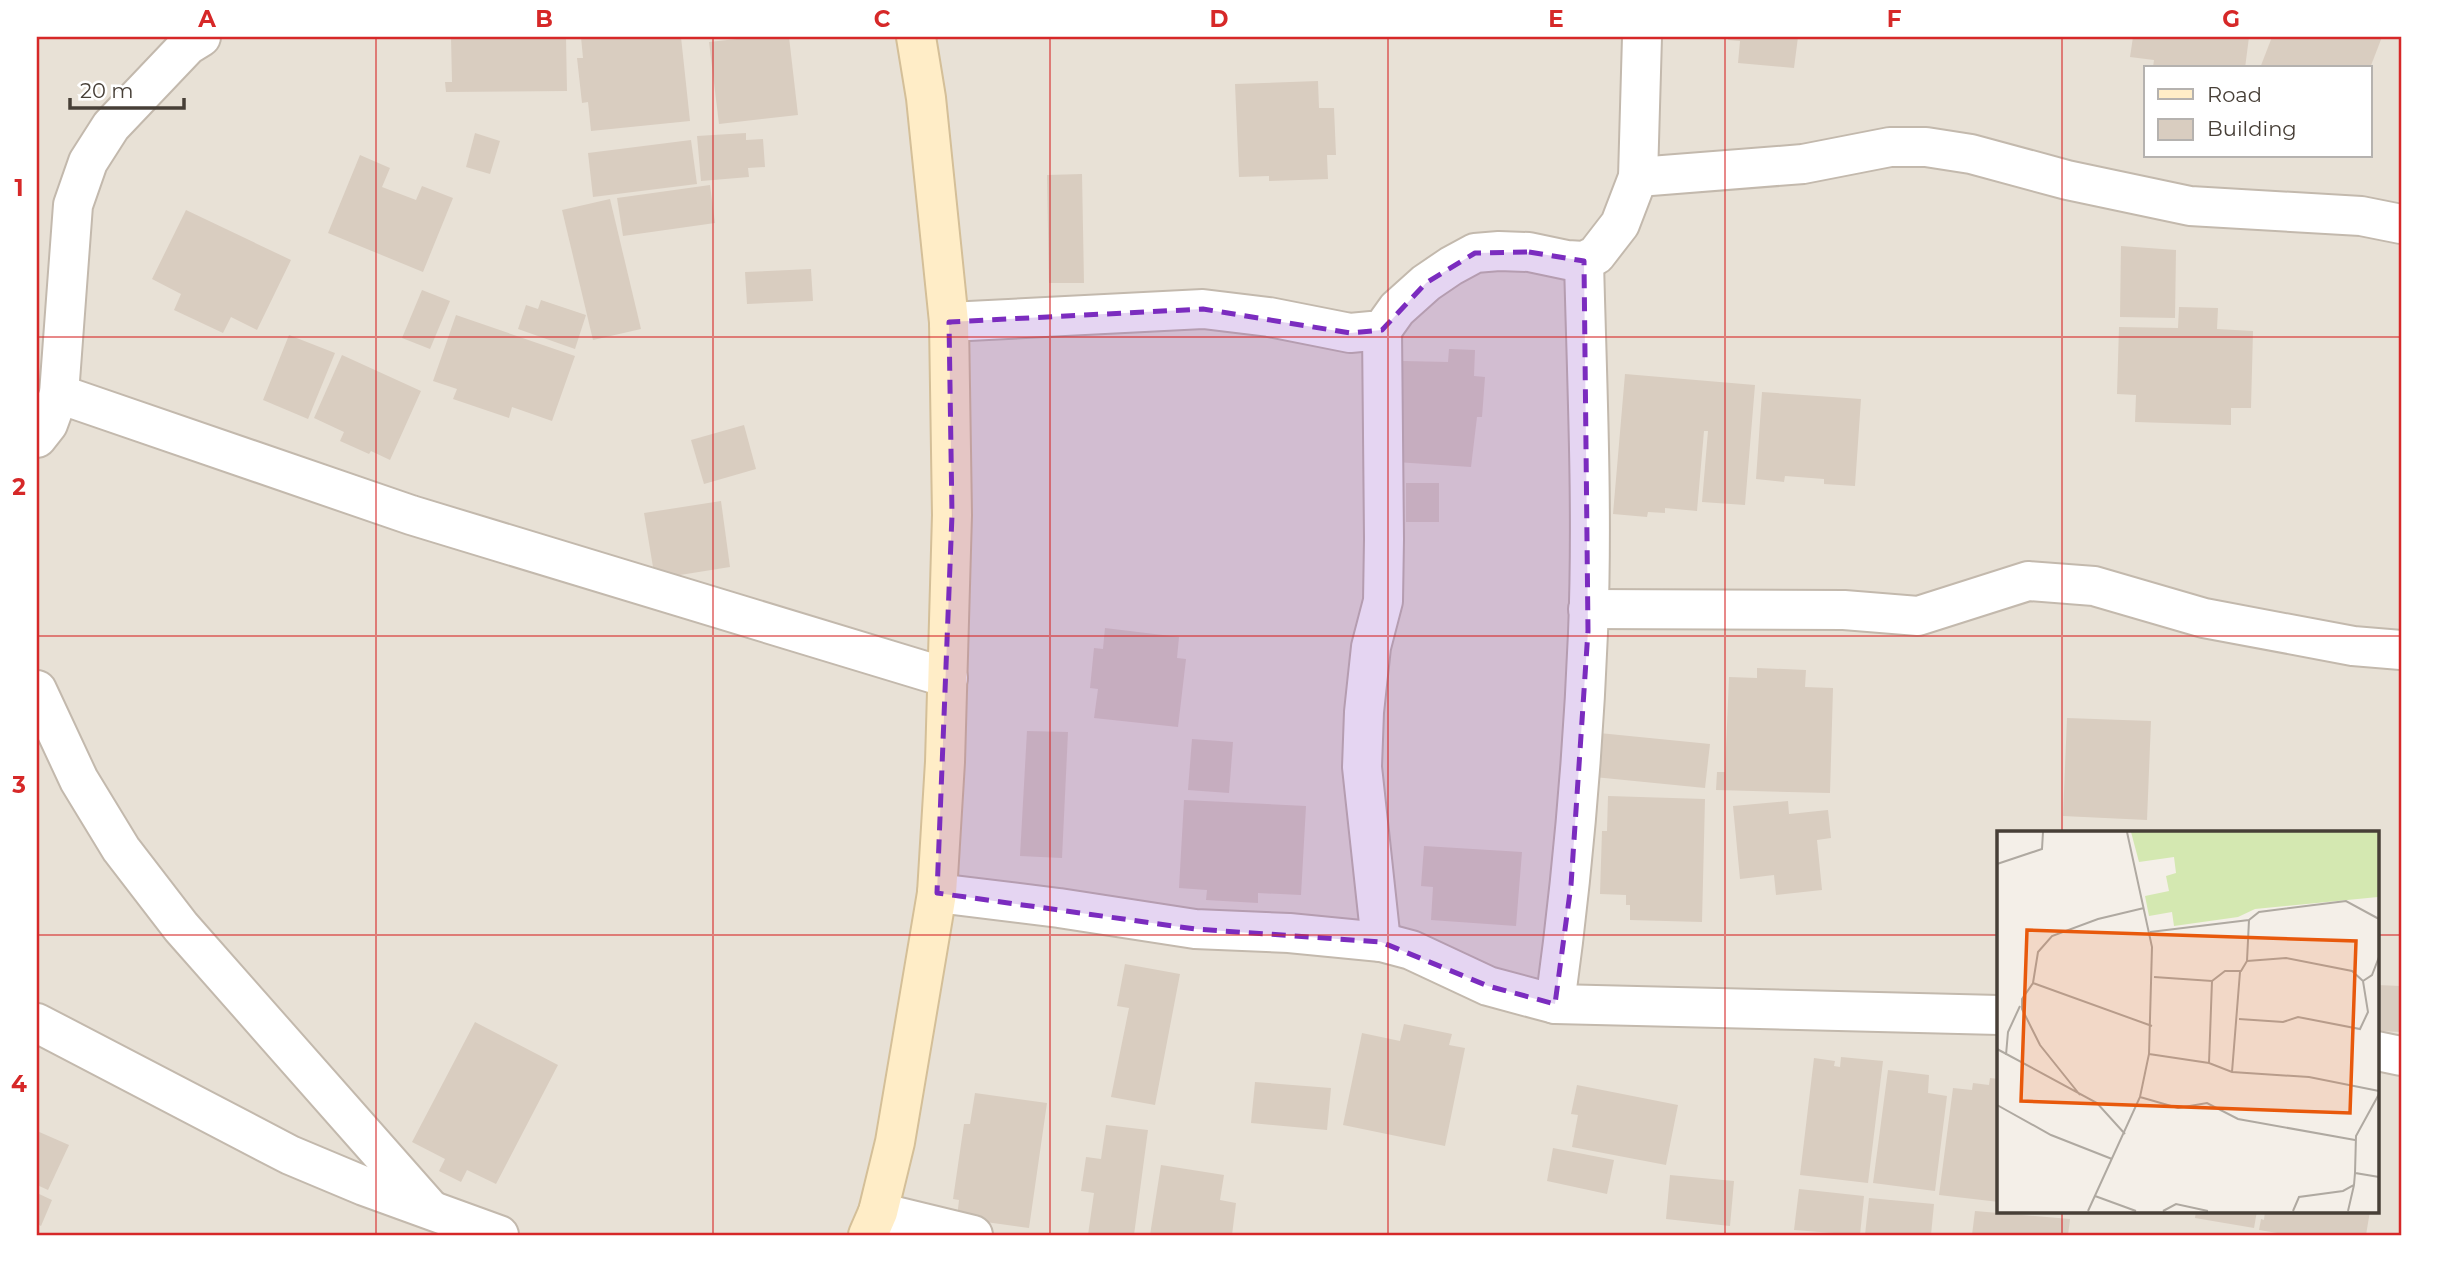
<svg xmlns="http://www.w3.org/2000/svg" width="2438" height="1272" viewBox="0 0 2438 1272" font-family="Montserrat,sans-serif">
<rect width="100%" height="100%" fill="#f4efe8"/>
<path fill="#e8e1d6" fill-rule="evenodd" d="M37 37H2401V1235H37ZM2146 68H2370V156H2146ZM1999 833H2377V1211H1999Z"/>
<g fill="#d9cdc0">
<polygon points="451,37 566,37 567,91 446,92 445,82 452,82"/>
<polygon points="581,37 681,37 690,121 591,131 588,102 582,103 577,58 583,58"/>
<polygon points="755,37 789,37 798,115 719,124 709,42"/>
<polygon points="1729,37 1798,37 1794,68 1738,63 1740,41 1728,40"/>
<polygon points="2133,37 2249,37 2245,68 2153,67 2154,60 2130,57"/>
<polygon points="2272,37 2382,37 2370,68 2260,68"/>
<polygon points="1318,81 1319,108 1334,108 1336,155 1327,155 1328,179 1269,181 1269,176 1239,177 1235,84"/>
<polygon points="475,133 500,141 490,174 466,167"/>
<polygon points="746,133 746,140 763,139 765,167 748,168 749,177 701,181 697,136"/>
<polygon points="691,140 697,184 593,197 588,153"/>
<polygon points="360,155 390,168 382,187 416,200 422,186 453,198 423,272 328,233"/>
<polygon points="1082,174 1084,283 1049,283 1047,175"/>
<polygon points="710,185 715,223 623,236 617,198"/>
<polygon points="610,199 641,329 593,340 562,210"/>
<polygon points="186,210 291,260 257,330 231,317 223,333 174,310 181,294 152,279"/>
<polygon points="2121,246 2176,250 2175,318 2120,317"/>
<polygon points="811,269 813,301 747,304 745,272"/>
<polygon points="422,290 450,301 430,349 402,338"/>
<polygon points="541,300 586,315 575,349 518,329 526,305 538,309"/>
<polygon points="2179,307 2218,308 2217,329 2253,331 2251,408 2231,408 2231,425 2135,422 2136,395 2117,394 2119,327 2178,328"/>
<polygon points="456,315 575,356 552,421 512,407 509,418 453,399 457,389 433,381"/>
<polygon points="289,335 335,353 308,419 263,400"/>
<polygon points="1449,349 1475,350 1474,376 1485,377 1482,417 1477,417 1471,467 1396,462 1403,361 1448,362"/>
<polygon points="342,355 421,391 390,460 371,451 369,454 340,441 344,432 314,418"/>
<polygon points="1625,374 1755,385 1745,505 1702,502 1708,431 1704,431 1697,511 1665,508 1665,513 1648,512 1647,517 1613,514"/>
<polygon points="1762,392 1861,399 1855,486 1824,484 1824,479 1785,476 1784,482 1756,479"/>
<polygon points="744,425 756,469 704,484 691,440"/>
<rect x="1406" y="483" width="33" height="39"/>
<polygon points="721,501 730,567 655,579 644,513"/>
<polygon points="1105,628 1179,637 1177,658 1186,659 1178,727 1094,718 1098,689 1090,688 1094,648 1103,649"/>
<polygon points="1757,668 1806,670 1805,687 1833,688 1830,793 1716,790 1717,772 1725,772 1729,677 1757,678"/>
<polygon points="2067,718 2151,721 2147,820 2063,816"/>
<polygon points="1027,731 1068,732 1062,858 1020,856"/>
<polygon points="1589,732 1710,744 1705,788 1584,776"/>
<polygon points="1192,739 1233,742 1229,793 1188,790"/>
<polygon points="1608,796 1705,799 1702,922 1630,920 1630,905 1626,905 1626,895 1600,894 1602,831 1607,831"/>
<polygon points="1184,800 1306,806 1301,895 1258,893 1258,903 1206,900 1207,890 1179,888"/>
<polygon points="1788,801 1789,814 1828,810 1831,838 1817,840 1822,890 1776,895 1774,875 1740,879 1733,806"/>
<polygon points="1424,846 1522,852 1516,926 1431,920 1433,887 1421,886"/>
<polygon points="1125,964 1180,974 1155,1105 1111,1097 1129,1008 1117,1006"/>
<polygon points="2377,985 2401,986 2401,1032 2377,1031"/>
<polygon points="475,1022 558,1065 496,1184 467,1170 461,1182 439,1171 445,1159 412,1142"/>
<polygon points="1404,1024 1452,1034 1449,1045 1465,1048 1445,1146 1343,1125 1362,1033 1400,1041"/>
<polygon points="1841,1057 1883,1061 1868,1183 1800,1175 1814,1058 1835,1061 1834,1066 1840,1067"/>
<polygon points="1888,1070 1929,1075 1928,1093 1947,1096 1935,1191 1873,1183"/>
<polygon points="1990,1078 1999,1079 1999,1202 1939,1195 1953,1088 1972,1090 1973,1083 1989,1085"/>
<polygon points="1255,1082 1331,1088 1327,1130 1251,1123"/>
<polygon points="1577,1085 1678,1105 1666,1165 1572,1147 1578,1115 1571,1114"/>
<polygon points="975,1093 1047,1103 1029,1228 957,1218 959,1200 953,1199 964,1124 970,1124"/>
<polygon points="1106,1125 1148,1130 1134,1235 1088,1235 1094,1193 1081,1191 1086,1157 1101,1159"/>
<polygon points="37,1131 69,1145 48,1190 37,1185"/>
<polygon points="1553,1148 1614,1160 1607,1194 1547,1181"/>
<polygon points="1161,1165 1224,1175 1220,1200 1236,1203 1232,1235 1150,1235"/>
<polygon points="1670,1175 1734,1181 1730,1226 1666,1219"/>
<polygon points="1799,1189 1864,1196 1860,1235 1794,1230"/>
<polygon points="37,1193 52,1200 41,1226 37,1224"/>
<polygon points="1869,1198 1934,1204 1931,1235 1865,1235"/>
<polygon points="1975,1211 2070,1219 2068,1235 1972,1235"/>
<polygon points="2196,1211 2257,1211 2254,1228 2195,1218"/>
<polygon points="2265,1211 2370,1211 2366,1235 2290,1235 2259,1230 2261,1219 2264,1220"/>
</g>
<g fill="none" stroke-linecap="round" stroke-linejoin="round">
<g stroke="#c3b9ad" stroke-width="42">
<g id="street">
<polyline points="1638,177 1803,164 1890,147 1926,147 1971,154 2067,180 2190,206 2361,216 2401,224"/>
<polyline points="949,322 1203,309 1269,317 1350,333 1382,330 1397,309 1426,283 1451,266 1475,253 1499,251 1529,252 1567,260 1584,261 1596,255 1620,224 1638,177 1642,37"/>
<polyline points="59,394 411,515 948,678"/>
<polyline points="37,438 48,424 59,394 73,205 88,162 111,126 188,45 201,37"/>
<polyline points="1588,609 1844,610 1918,616 2028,581 2094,586 2204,618 2353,646 2401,650"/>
<polyline points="37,690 79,780 121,849 181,927 430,1209"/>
<polyline points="937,893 1059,908 1195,929 1289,933 1381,942 1411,950 1488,986 1555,1004 1999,1015"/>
<polyline points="1381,942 1362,767 1364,712 1371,647 1383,601 1384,539 1382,330"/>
<path d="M1555 1004C1572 880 1583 757 1588 633 1593 509 1587 385 1584 261"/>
<polyline points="37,1023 290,1155 364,1186 499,1235"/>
<polyline points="2377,1051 2401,1056"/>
<polyline points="878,1212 973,1235"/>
</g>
</g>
<g stroke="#d4bf98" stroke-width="42">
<polyline id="secondary" points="868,1235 878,1212 895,1142 937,893 945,762 952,515 949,322 926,98 916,37"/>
</g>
<use href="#street" stroke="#fff" stroke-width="38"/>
<use href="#secondary" stroke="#ffedc7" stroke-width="38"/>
</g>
<path fill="#7b2cbf" fill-opacity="0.2" stroke="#7b2cbf" stroke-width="5" stroke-dasharray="14 9" stroke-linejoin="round" d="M1529 252 1584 261 1588 631 1571 885 1555 1004 1488 986 1381 942 1195 929 937 893 952 515 949 322 1203 309 1350 333 1382 330 1426 283 1475 253Z"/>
<path fill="none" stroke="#d62828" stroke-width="2" stroke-opacity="0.55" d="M376 37V1235M713 37V1235M1050 37V1235M1388 37V1235M1725 37V1235M2062 37V833M37 337H2401M37 636H2401M37 935H1999M2377 935H2401M2062 1211V1235"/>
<g transform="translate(1997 831)">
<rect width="382" height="382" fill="#f4efe8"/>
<path d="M134 1H381V66L258 78 241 86 177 95 175 81 152 85 148 65 172 60 169 45 179 42 177 26 142 31Z" fill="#d4e8b1"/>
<path fill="none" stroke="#afa9a1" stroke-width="2" d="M0 33 45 18 46 1M153 101 252 89M157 146 215 150 228 140H244L250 130 252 89 262 81 349 70 382 88M366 150 375 144 382 126M36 152 155 195M242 188 286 191 301 186 363 198 371 181 366 150 355 140 289 127 250 130M0 218 100 272 128 303M152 223 212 232 235 241 312 246 382 260M9 224 11 201 23 175M212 232 215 150M235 241 243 141M83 264 43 214 25 178V168L36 152 41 121 55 105 101 88 147 77M143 266 181 277 210 272 241 288 358 309M0 274 54 304 115 328M358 342 359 305 382 263M98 365 139 380M91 380 143 266 152 223 155 116 130 1M166 380 179 373 211 380M296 380 302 366 346 360 357 354 358 342 382 346M351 380 357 354"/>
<path fill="#e8590c" fill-opacity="0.15" stroke="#e8590c" stroke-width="3.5" d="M30 99 359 110 353 282 24 270Z"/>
<rect width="382" height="382" fill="none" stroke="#473f37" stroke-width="3.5"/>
</g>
<rect width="2438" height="1272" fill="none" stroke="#ffffff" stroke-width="77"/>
<rect x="2144" y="66" width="228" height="91" fill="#ffffff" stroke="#b5b2af" stroke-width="2"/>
<rect x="2158" y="89" width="35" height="10" fill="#ffedc7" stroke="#b5b2af" stroke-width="2"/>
<text x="2207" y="102" font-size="21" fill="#473f37">Road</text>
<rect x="2158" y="119" width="35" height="21" fill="#d9cdc0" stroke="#b5b2af" stroke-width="2"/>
<text x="2207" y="136" font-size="21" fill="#473f37">Building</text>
<path d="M70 98v10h114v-10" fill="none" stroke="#473f37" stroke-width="3.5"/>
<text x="80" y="98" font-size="21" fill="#473f37" stroke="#ffffff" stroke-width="5" paint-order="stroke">20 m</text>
<rect x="38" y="38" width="2362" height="1196" fill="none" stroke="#d62828" stroke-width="2.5"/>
<g font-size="23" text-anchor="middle" font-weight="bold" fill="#d62828">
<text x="207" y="27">A</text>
<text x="544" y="27">B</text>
<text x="882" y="27">C</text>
<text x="1219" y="27">D</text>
<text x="1556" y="27">E</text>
<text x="1894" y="27">F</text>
<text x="2231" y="27">G</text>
<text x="19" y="196">1</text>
<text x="19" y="495">2</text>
<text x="19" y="793">3</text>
<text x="19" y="1092">4</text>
</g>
</svg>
